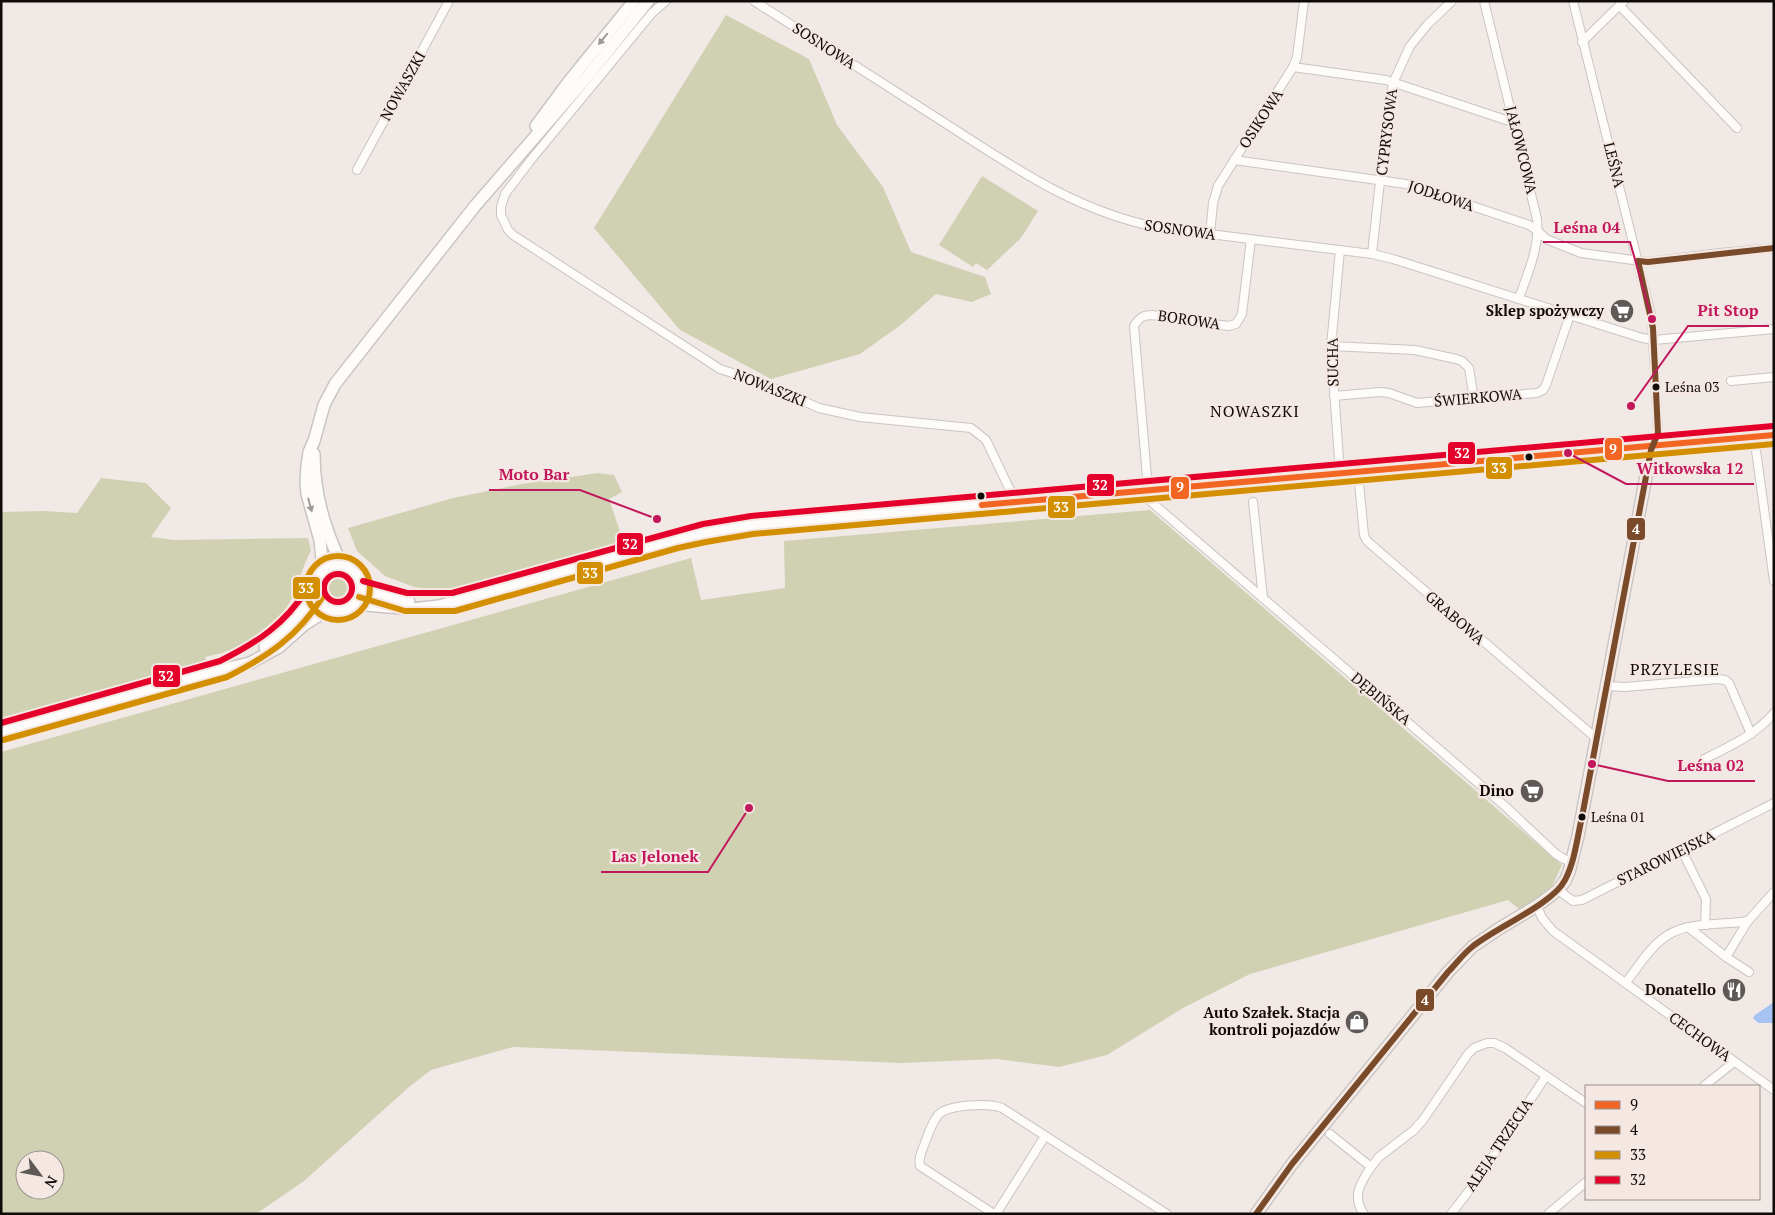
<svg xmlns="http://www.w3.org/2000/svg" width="1775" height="1215" viewBox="0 0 1775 1215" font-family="'PT Serif',serif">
<rect width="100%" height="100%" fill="#f1e9e6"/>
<g fill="#d0d1b3" fill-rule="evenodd">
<polygon points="726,15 809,59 837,125 883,187 911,252 985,277 991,294 972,302 936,294 902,324 860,354 771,379 680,330 594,228"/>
<polygon points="982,176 1038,211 1021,238 987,270 976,263 973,267 939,245"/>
<polygon points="598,473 614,475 622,492 609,499 625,546 467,586 437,590 414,587 385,576 357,551 348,528 453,498 522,484"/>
<path d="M101 478 146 483 171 508 151 537 174 540 308 538 311 551C302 566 300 582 292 598 282 620 250 642 227 651 220 654 212 655 205 657L206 662 1 721V512L43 511 77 513Z"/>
<path d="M1150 510 1562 865 1548 895 1519 909 1508 900 1250 974 1183 1008 1107 1055 1059 1067 997 1059 901 1063 513 1047 431 1070 409 1087 304 1181 256 1214H1V752L691 558 701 600 785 588 784 541ZM25 1160H55V1190H25Z"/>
<circle cx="338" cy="588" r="17"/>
</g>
<polygon fill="#a6c3f1" points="1774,1002 1774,1023 1758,1023 1753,1018 1755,1015"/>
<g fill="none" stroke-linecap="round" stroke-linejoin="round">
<g stroke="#cac4c2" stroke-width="10">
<g id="street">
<polyline points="666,1 652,13 530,161 505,194 501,207 501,215 508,230 513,235 720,369 760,382 819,408 860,417 971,428 986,440 1010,490 1025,501"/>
<path d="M754 1C815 40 876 79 937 118 1009 164 1075 212 1161 228L1372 254 1393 259 1642 338 1654 340 1774 329"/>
<path d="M1484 1 1537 219C1540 246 1528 273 1519 298"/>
<polyline points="1573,1 1652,319 1658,433 1654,445"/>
<polyline points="1620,6 1737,128"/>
<polyline points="1582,42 1624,1"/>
<polyline points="1293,67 1386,80 1515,123"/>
<polyline points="1234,160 1406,184 1529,225 1538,231 1546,239 1581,253 1648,262 1720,253 1774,248"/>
<polyline points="357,170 449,1"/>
<polyline points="1210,234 1213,203 1218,186 1293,67 1297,57 1304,1"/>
<path d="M1251 239 1242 314 1236 324 1228 326 1152 315C1143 315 1139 318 1134 326L1149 500 1412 726 1506 807 1556 854 1564 859 1572 862"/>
<polyline points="1372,254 1388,109 1393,83 1410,46 1428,24 1452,1"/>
<polyline points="1331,346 1415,350 1456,359 1462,361 1469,368 1474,399"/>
<polyline points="1731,381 1774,377"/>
<polyline points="1334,396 1380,392 1389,393 1417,403 1537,393 1543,390 1546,385 1570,315"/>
<polyline points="1754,436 1774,581"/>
<polyline points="1358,472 1364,535 1367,541 1597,739"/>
<polyline points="1340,474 1331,346 1340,250"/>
<polyline points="1253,502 1263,598"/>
<polyline points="1607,686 1625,687 1718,679 1725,680 1729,683 1751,734"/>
<path d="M1704 759C1729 747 1755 735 1774 713"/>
<polyline points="1682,851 1706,899 1705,925"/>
<polyline points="1558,890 1573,901 1582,900 1774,803"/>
<polyline points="1537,906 1542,918 1553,931 1774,1090"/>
<polyline points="1688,927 1726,957 1749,972"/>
<polyline points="1726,957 1748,921"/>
<path d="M1626 982C1637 969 1647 951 1661 940 1684 920 1720 926 1748 921L1774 892"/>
<polyline points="1704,1086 1734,1062"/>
<path d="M1330 1134 1371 1167C1361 1182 1351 1197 1364 1214"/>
<polyline points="1371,1167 1379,1157 1414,1130 1423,1120 1468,1054 1474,1048 1487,1043 1494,1043 1505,1048 1586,1103"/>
<path d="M994 1214 920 1166C918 1158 922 1151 925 1143 928 1134 932 1123 938 1115 948 1104 990 1103 1002 1108L1167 1214"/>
<polyline points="996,1214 1045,1136"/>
<polyline points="1451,1214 1475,1183 1546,1076"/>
<polyline points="1548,1214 1586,1182"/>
</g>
</g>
<g stroke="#cac4c2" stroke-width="14">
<g id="secondary">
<polyline points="536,126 567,84 634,1"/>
<path d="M314 454C314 492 325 531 342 565"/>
<circle cx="338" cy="588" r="23"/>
<polyline points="323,570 320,540 307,494 306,483 307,466 309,452 314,441 324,405 335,384 475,206 587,77 648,1"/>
<polyline points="361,589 386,598 409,602"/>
<polyline points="354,604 412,609 439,606 676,540 704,533 752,525 1774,435"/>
<path d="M265 647C287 633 302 615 315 593"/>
<polyline points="1,732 212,672 250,663 279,647 305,624 329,609"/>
<polyline points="1256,1214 1292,1164 1448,972 1472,947 1500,928 1537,906 1558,890 1565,881 1569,872 1578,836 1651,450 1654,445"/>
</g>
</g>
<use href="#street" stroke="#fdfcfb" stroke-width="8"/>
<use href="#secondary" stroke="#fdfcfb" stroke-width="11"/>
<g stroke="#f5e8e2" stroke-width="10">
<polyline id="bus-1" points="982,505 1774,435"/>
</g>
<g stroke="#f5e8e2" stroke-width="10">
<g id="bus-2">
<polyline points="1638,261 1648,262 1774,248"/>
<path d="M1256 1214 1292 1164 1448 972C1456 964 1463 954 1472 947 1495 928 1553 904 1565 880 1575 861 1577 838 1582 817L1651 450 1658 433 1653 328 1638 261"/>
</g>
</g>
<g stroke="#f5e8e2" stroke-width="10">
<g id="bus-3">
<circle cx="338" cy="588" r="32"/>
<polyline points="359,597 405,611 455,611 678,548 706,542 753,534 1774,444"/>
<path d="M3 740 227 677C268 656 297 637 322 598"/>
</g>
</g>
<g stroke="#f5e8e2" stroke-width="10">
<g id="bus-4">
<circle cx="338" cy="588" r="14"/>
<polyline points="363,581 407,593 452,593 674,532 703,524 751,516 1773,426"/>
<path d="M1 723 220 661C258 642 284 625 308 588"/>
</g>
</g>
<use href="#bus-1" stroke="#f26522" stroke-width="6"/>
<use href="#bus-2" stroke="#7a4b2a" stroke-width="6"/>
<use href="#bus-3" stroke="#d48f01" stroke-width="6"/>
<use href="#bus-4" stroke="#e4002b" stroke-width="6"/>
</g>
<defs><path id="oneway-solid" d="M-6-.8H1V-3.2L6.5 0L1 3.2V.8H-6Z" transform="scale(1.25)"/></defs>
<g fill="#9e9c9a">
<use href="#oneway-solid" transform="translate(603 39) rotate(129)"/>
<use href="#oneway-solid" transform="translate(310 505) rotate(75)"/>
</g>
<defs>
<g id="supermarket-disc" transform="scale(1.25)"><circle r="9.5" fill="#5e5956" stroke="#f5e8e2"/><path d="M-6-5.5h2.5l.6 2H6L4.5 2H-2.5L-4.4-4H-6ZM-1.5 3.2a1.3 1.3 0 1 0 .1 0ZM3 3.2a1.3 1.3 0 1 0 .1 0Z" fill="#fff"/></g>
<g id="restaurant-disc" transform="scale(1.25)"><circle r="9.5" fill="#5e5956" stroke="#f5e8e2"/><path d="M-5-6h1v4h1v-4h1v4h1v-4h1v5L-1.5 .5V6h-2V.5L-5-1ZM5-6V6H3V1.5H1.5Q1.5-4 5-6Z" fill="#fff"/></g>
<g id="shop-disc" transform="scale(1.25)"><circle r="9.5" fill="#5e5956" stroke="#f5e8e2"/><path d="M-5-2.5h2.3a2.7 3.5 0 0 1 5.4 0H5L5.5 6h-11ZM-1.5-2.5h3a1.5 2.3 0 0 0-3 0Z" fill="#fff"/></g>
</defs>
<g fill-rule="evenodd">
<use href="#supermarket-disc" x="1622" y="311"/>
<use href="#supermarket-disc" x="1532" y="791"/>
<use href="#restaurant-disc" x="1734" y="990"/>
<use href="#shop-disc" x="1357" y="1022"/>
</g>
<g fill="#0f0b09" stroke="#f5e8e2" stroke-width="2">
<circle cx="1656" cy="387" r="4.5"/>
<circle cx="1529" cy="457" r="4.5"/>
<circle cx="981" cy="496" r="4.5"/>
<circle cx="1582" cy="817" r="4.5"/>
</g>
<g text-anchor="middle" stroke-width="4.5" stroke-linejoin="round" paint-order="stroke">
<g font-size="14" fill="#0f0b09" stroke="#f5e8e2" text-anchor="start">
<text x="1665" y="392">Leśna 03</text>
<text x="1591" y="822">Leśna 01</text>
</g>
<g font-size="15" fill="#0f0b09" stroke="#f5e8e2">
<text transform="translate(824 46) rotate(33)" y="5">SOSNOWA</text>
<text transform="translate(403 86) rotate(-61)" y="5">NOWASZKI</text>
<text transform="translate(1261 119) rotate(-57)" y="5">OSIKOWA</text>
<text transform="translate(1387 132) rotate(-83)" y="5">CYPRYSOWA</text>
<text transform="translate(1521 150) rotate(76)" y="5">JAŁOWCOWA</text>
<text transform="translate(1614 165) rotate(76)" y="5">LEŚNA</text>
<text transform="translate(1441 196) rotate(18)" y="5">JODŁOWA</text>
<text transform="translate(1180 230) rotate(8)" y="5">SOSNOWA</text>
<text transform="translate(1189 320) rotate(8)" y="5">BOROWA</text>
<text transform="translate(1333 362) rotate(-91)" y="5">SUCHA</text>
<text transform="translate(770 388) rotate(22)" y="5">NOWASZKI</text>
<text transform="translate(1478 398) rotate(-5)" y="5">ŚWIERKOWA</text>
<text transform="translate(1455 618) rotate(41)" y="5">GRABOWA</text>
<text transform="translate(1381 699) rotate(40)" y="5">DĘBIŃSKA</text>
<text transform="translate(1666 858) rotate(-26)" y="5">STAROWIEJSKA</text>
<text transform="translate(1700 1037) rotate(36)" y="5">CECHOWA</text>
<text transform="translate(1499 1145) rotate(-56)" y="5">ALEJA TRZECIA</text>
</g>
<g font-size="15" font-weight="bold" fill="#0f0b09" stroke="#f5e8e2" text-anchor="end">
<text x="1604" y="316">Sklep spożywczy</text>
<text x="1514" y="796">Dino</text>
<text x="1716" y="995">Donatello</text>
<text x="1340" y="1018">Auto Szałek. Stacja<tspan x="1340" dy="17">kontroli pojazdów</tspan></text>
</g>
<g font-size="16" letter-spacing="1" fill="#0f0b09" stroke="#f5e8e2">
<text x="1255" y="417">NOWASZKI</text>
<text x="1675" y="675">PRZYLESIE</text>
</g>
</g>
<path fill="none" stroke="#c2185b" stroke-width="2" d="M1652 319L1630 242H1543M1631 406L1688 326H1769M1568 453L1626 484H1754M657 519L580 490H489M1592 764L1668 781H1755M749 808L708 872H601"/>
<g fill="#c2185b" stroke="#f5e8e2" stroke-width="2">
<circle cx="1652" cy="319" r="5"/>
<circle cx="1631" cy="406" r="5"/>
<circle cx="1568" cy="453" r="5"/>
<circle cx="657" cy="519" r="5"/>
<circle cx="1592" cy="764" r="5"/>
<circle cx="749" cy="808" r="5"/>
</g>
<g font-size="16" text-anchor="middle" font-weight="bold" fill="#c2185b" stroke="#f5e8e2" stroke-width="4.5" stroke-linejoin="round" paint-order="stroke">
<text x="1587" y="233">Leśna 04</text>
<text x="1728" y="316">Pit Stop</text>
<text x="1690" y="474">Witkowska 12</text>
<text x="534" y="480">Moto Bar</text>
<text x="1711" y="771">Leśna 02</text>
<text x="655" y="862">Las Jelonek</text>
</g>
<g stroke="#f5e8e2" stroke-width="2">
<rect x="1604" y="437" width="19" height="24" rx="5" fill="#f26522"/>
<rect x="1447" y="441" width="29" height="24" rx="5" fill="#e4002b"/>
<rect x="1485" y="456" width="28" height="24" rx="5" fill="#d48f01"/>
<rect x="1086" y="473" width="29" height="24" rx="5" fill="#e4002b"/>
<rect x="1170" y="476" width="20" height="24" rx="5" fill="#f26522"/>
<rect x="1047" y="495" width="29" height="24" rx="5" fill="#d48f01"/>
<rect x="1626" y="517" width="20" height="24" rx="5" fill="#7a4b2a"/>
<rect x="616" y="532" width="28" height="24" rx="5" fill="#e4002b"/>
<rect x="576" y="561" width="28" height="24" rx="5" fill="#d48f01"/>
<rect x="292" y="576" width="29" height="24" rx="5" fill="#d48f01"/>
<rect x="152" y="664" width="29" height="24" rx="5" fill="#e4002b"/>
<rect x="1415" y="988" width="20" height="24" rx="5" fill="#7a4b2a"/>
</g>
<g font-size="14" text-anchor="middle" font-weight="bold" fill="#fff">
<text x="1613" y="454">9</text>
<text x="1462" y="458">32</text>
<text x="1499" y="473">33</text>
<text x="1100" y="490">32</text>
<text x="1180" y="492">9</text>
<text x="1061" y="512">33</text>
<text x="1636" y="534">4</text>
<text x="630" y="549">32</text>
<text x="590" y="578">33</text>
<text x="306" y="593">33</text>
<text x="166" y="681">32</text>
<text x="1425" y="1005">4</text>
</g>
<rect width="1775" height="1215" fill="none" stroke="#0f0b09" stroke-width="5"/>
<rect x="1585" y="1085" width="175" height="115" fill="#f5e8e2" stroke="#99908b"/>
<rect x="1595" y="1101" width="25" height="8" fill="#f26522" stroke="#99908b"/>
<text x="1630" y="1110" font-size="15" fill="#0f0b09">9</text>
<rect x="1595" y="1126" width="25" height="8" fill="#7a4b2a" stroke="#99908b"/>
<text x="1630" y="1135" font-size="15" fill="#0f0b09">4</text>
<rect x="1595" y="1151" width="25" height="8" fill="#d48f01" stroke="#99908b"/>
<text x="1630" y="1160" font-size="15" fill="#0f0b09">33</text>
<rect x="1595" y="1176" width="25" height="8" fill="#e4002b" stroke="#99908b"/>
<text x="1630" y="1185" font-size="15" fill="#0f0b09">32</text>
<g transform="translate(40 1175) rotate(122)"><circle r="24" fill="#f5e8e2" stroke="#99908b"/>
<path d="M0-4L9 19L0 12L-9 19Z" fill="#5e5956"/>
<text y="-8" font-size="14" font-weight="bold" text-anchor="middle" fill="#0f0b09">N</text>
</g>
</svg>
